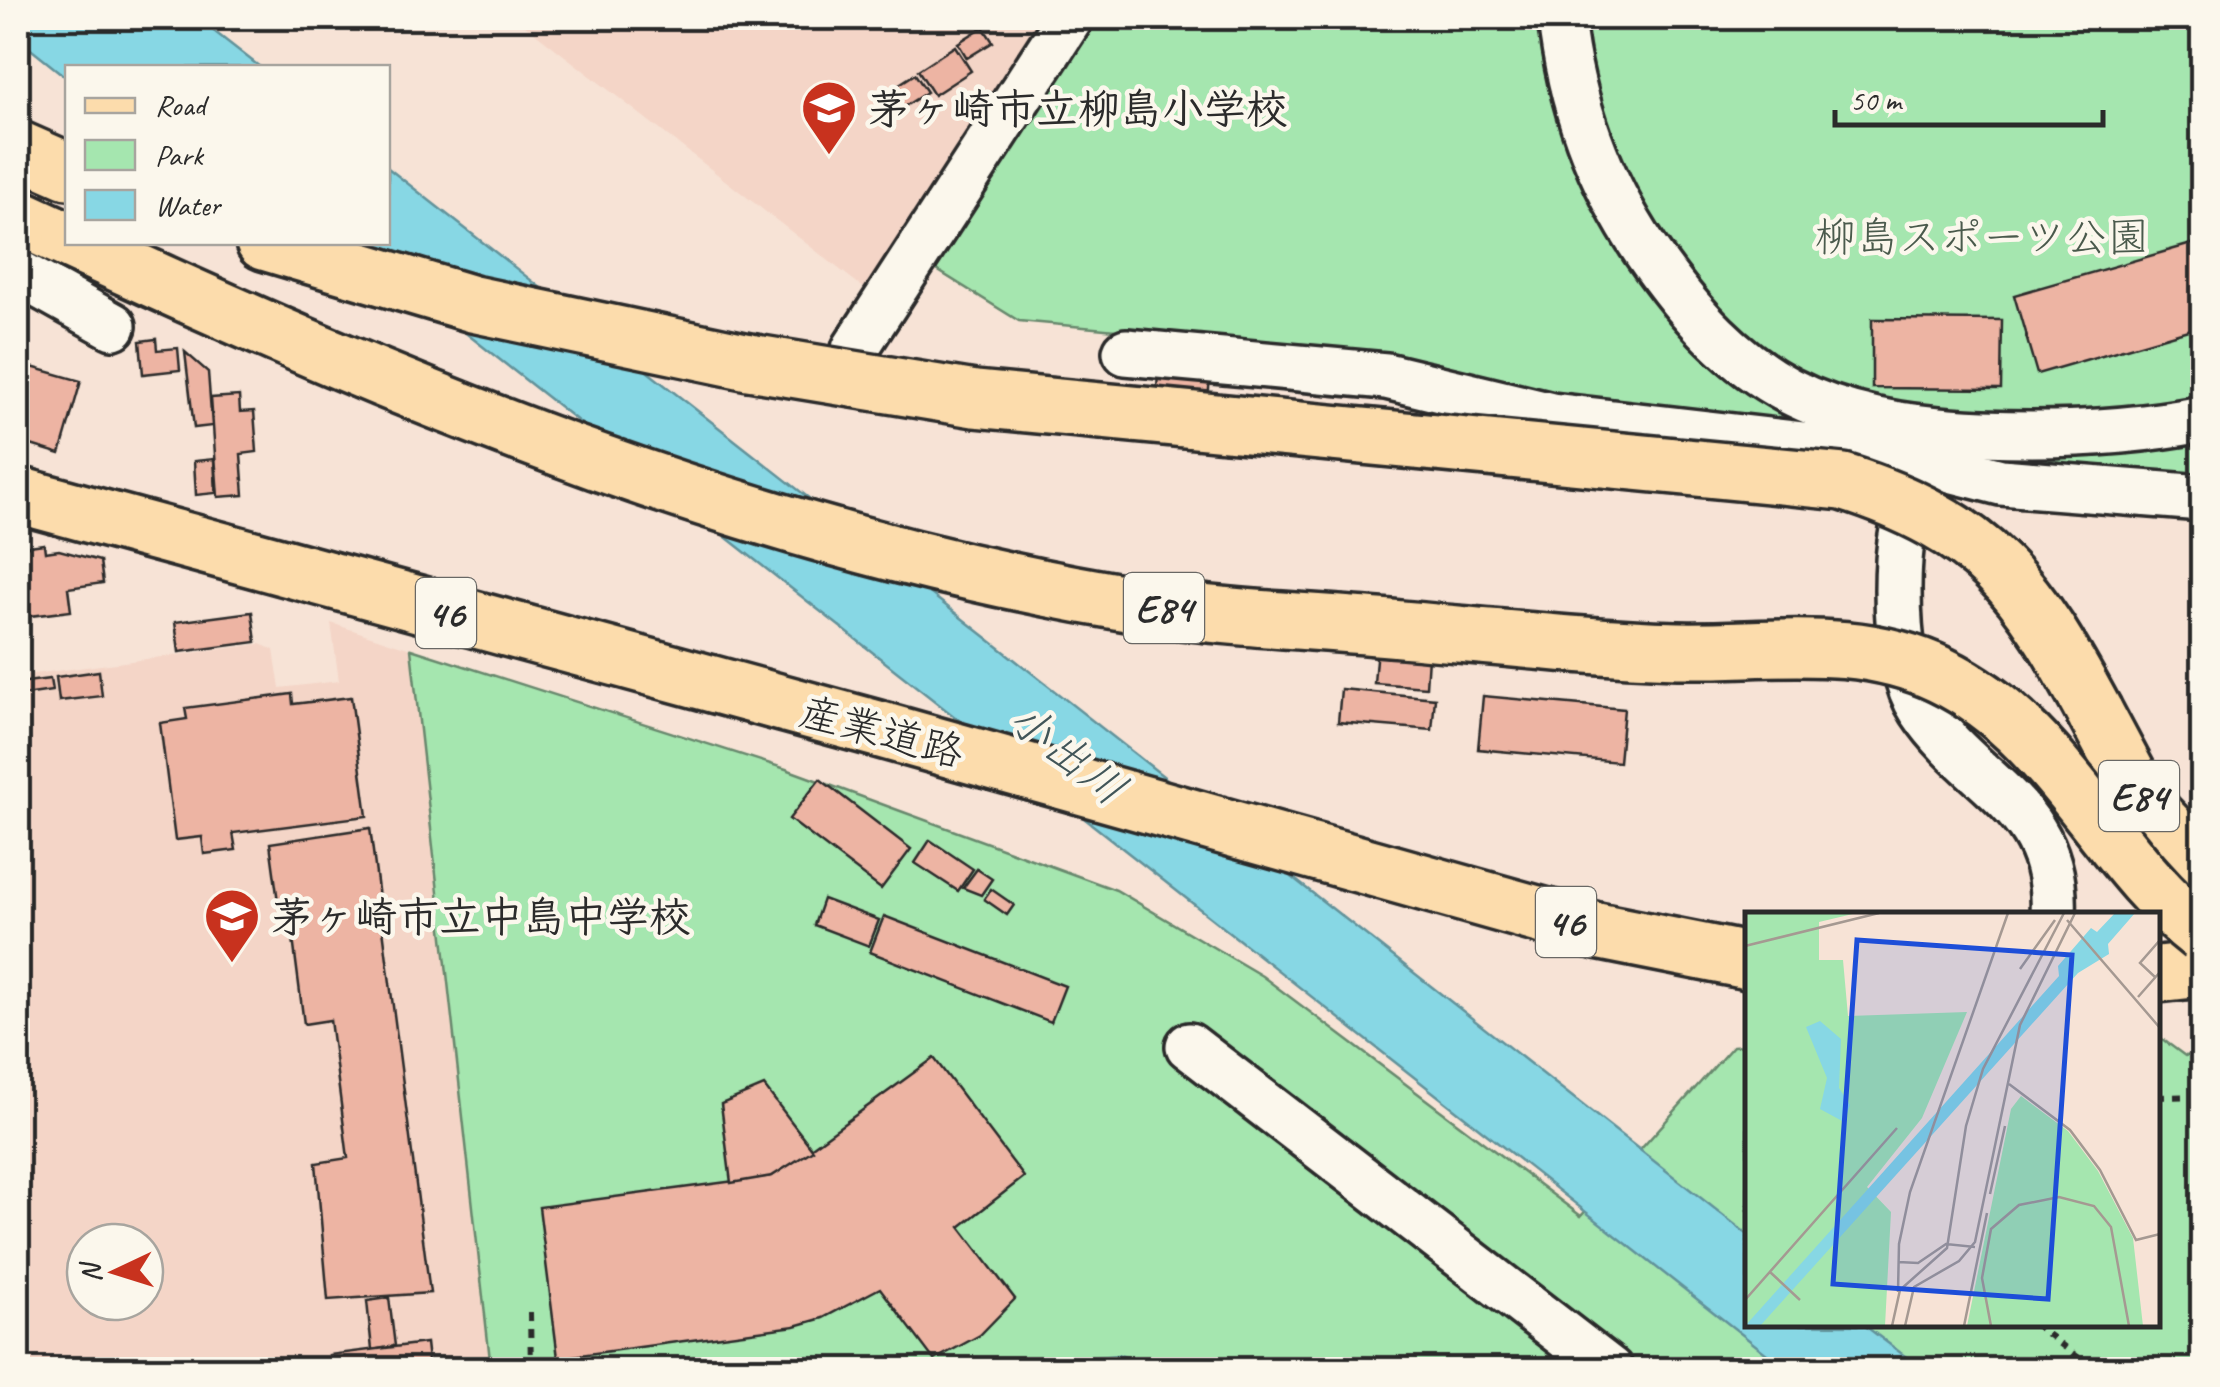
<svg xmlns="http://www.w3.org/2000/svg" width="2220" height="1387" viewBox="0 0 2220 1387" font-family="Caveat,'Klee One',sans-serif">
<rect width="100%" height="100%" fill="#f7e3d6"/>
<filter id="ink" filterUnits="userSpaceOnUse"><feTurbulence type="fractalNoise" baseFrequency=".01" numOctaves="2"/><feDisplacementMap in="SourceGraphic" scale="20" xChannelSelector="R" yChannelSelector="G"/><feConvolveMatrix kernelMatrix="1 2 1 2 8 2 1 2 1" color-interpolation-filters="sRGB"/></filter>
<g filter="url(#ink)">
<g fill="#f4d5c7" fill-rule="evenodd">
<polygon points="516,18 1052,18 874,296"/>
<path d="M331 623 411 649 491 1369H18V676L260 644 274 650 280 688 339 681ZM85 1242H145V1302H85Z"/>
</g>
<g fill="#a5e6af" stroke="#68886d" stroke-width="2.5">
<polygon points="1086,18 2202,18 2202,477 2059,467 1558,398 1434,362 1384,355 1019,321 929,265"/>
<polygon points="411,649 786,769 1116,890 1262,976 1581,1216 1733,1046 1747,1045 1748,1324 2158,1324 2158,1036 2185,1056 2202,1054 2202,1369 491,1369"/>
</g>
<g fill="#87d7e4" stroke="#62929a" stroke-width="2.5">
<polygon points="18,18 197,18 260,67 68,68 67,78 18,39"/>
<polygon points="388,168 1747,1234 1748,1324 1864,1325 1922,1369 1786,1369 351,243 388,242"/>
<polygon points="1119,1355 1161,1369 1053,1369 1065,1360"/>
</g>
<g fill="#edb4a3" stroke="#2b2b2b" stroke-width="2.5">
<polygon points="983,27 993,42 967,58 958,43"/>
<polygon points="955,46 971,71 934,95 918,70"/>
<polygon points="915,74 927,92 891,115 879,97"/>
<polygon points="2202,241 2202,326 2037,374 2014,295"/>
<polygon points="1872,319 2002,320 2001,389 1872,388"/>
<polygon points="156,339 157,350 178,348 180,370 143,374 140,341"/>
<polygon points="185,352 208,372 212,426 194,428"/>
<polygon points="1159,363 1211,368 1204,440 1153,436"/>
<polygon points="28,366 81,381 60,454 18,441 18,389 21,390"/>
<polygon points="239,396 240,412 254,411 257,452 241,454 244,495 218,497 211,398"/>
<polygon points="214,459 216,493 196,495 194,461"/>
<polygon points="44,544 45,552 59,550 100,561 103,583 68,588 71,611 30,616 22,547"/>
<polygon points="1380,611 1428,657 1426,687 1374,683"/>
<polygon points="252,612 256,642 179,652 175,622"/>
<polygon points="99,671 102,696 59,701 56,677"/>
<polygon points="50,679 52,691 18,696 18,683"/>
<polygon points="1341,689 1435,698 1432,730 1338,722"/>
<polygon points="292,694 293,704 351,697 367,816 233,833 236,850 204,854 202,837 175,840 160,723 187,719 185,708"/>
<polygon points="1483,696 1624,709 1619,762 1478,749"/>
<polygon points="820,779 911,849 881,889 789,819"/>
<polygon points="370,828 430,1293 328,1300 316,1163 348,1158 330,1020 304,1024 289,907 279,909 270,843"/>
<polygon points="930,840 973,869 958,891 915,863"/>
<polygon points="977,869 992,879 981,895 963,888"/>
<polygon points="991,889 1014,905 1007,915 984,899"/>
<polygon points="823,899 879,920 869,946 814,925"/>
<polygon points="884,916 1065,986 1051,1022 870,952"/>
<polygon points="934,1058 1024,1177 960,1227 1015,1299 980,1335 934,1360 880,1288 823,1318 795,1326 558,1358 539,1207 772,1176"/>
<polygon points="764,1086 813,1150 772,1176 731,1183 721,1104"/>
<polygon points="389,1298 395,1346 372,1350 367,1301"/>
<polygon points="426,1343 429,1370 331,1370 329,1355"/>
</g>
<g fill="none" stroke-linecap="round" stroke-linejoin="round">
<g stroke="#2b2b2b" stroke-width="52">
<g id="minor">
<path d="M1561 18C1570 101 1599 181 1646 251 1740 388 1819 425 1983 433 2057 436 2129 433 2202 419"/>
<polyline points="18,273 113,326"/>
<polyline points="855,349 1070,18"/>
<polyline points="1126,352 1386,376 1552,416 1899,456 2001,482 2202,498"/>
<path d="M1922 479C1902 517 1898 548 1898 590 1898 627 1901 678 1922 710 1972 786 2059 806 2053 914"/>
<polyline points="1189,1046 1610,1370"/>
</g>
</g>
<g stroke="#2b2b2b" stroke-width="62">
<g id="major">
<polyline points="18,495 874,728 1597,931 1748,961"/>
<polyline points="2158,974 2202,969"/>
</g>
</g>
<g stroke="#2b2b2b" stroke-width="62">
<g id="highway">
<polyline points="18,149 68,171"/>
<polyline points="18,217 68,240"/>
<polyline points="264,242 473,304 749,362"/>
<polyline points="2095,713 2143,803 2202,865"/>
</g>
</g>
<g stroke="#2b2b2b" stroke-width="6" stroke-dasharray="8 8" stroke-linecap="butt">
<polyline points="2158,1097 2202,1096"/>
<polyline points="530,1313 531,1370"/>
<polyline points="2034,1324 2095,1370"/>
</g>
<use href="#minor" stroke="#fbf7ec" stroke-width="45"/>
<use href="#major" stroke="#fcdcac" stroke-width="55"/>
<use href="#highway" stroke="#fcdcac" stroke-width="55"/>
<g stroke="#2b2b2b" stroke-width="62" stroke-linecap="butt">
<g id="highway-bridge">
<path d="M72 242C416 401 770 547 1146 606 1230 619 1316 621 1401 629 1493 637 1585 647 1678 650 1768 652 1856 634 1941 675 2058 731 2104 858 2202 934"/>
<path d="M749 362 975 399 1843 482C1985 527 2027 586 2095 713"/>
</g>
</g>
<use href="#highway-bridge" stroke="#fcdcac" stroke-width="55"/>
</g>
</g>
<defs>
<g id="school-pin" transform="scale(2.875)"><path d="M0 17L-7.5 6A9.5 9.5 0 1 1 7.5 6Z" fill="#c8321e" stroke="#fbf7ec"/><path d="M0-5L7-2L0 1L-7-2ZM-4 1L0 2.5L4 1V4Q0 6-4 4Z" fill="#fff"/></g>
</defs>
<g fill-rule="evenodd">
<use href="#school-pin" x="829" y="108"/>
<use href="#school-pin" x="232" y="916"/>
</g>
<g text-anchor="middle" stroke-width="9" stroke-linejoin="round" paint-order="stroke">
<g fill="#fbf7ec" stroke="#696865" stroke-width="2.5">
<rect x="1124" y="573" width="80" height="70" rx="8"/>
<rect x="416" y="578" width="60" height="70" rx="8"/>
<rect x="2099" y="761" width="80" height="70" rx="8"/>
<rect x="1536" y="887" width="60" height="70" rx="8"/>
</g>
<g font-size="40" font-weight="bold" fill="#2b2b2b">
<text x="1164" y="622">E84</text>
<text x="446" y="627">46</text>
<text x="2139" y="810">E84</text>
<text x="1566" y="936">46</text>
</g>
<g font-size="42" font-weight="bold" fill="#2b2b2b" stroke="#fbf7ec" text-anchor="start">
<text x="868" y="123">茅ヶ崎市立柳島小学校</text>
<text x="271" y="931">茅ヶ崎市立中島中学校</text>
</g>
<g font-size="42" fill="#4a5a4c" stroke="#fbf7ec">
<text x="1982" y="251">柳島スポーツ公園</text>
</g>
<g font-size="42" fill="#2b2b2b" stroke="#fbf7ec">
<text transform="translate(882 731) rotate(15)" y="15">産業道路</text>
</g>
<g font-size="45" font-style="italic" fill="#425659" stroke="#fbf7ec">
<text transform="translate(1068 753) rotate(38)" y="16">小出川</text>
</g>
</g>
<g transform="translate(1745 912)">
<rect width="415" height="415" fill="#f7e3d6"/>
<path d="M0 1H112L74 10V48H98L103 104 222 100 177 206 122 275 146 300 140 414H0ZM276 184 323 219 353 259 388 326 398 414H222L266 197Z" fill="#a5e6af"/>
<path d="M370 1H390L363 32 364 42 333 61 15 414H0L314 64 313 54 346 16 352 20ZM75 109 96 127 94 176 105 193 99 210 75 197 82 166 61 115Z" fill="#87d7e4"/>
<path fill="none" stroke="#a59992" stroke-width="2.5" d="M322 8 415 116M0 34 134 1M275 57 310 8M410 65 395 51 415 28M393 85 415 60M264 172 325 218 355 258 391 328 415 322M245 282 260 214M153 350 173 351 201 332 230 335M25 360 55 388M153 380 154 332 165 280 263 1M0 388 152 216M147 414 155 378 202 336 221 214 238 157 319 1M160 414 169 375 214 349 230 330 275 113 330 1M219 414 242 301M246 414 237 366 246 317 274 293 314 285 349 294 366 315 384 414"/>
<path fill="#1d4ed8" fill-opacity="0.15" stroke="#1d4ed8" stroke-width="5" d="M112 28 327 43 303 387 88 372Z"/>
<rect width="415" height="415" fill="none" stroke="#2b2b2b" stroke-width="5"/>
</g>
<rect width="2220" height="1387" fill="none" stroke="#fbf7ec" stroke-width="60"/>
<rect x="30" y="30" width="2160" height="1327" fill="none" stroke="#2b2b2b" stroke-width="4" filter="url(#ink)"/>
<rect x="65" y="65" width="325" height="180" fill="#fbf7ec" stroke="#a8a59f" stroke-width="2.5"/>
<rect x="85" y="98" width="50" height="15" fill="#fcdcac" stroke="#a8a59f" stroke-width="2.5"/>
<text x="155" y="115" font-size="30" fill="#2b2b2b">Road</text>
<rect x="85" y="140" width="50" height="30" fill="#a5e6af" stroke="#a8a59f" stroke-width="2.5"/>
<text x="155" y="165" font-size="30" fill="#2b2b2b">Park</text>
<rect x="85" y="190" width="50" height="30" fill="#87d7e4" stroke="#a8a59f" stroke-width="2.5"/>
<text x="155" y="215" font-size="30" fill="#2b2b2b">Water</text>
<g transform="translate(115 1272) rotate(266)"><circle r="48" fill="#fbf7ec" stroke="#a8a59f" stroke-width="2.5"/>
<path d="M0-8L18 38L0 25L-18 38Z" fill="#c8321e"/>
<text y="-15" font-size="28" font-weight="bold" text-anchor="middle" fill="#2b2b2b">N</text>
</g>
<path d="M1835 110v15h268v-15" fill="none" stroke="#2b2b2b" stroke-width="5"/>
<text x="1850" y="110" font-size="30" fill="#2b2b2b" stroke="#fbf7ec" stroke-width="8" paint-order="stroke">50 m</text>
</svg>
